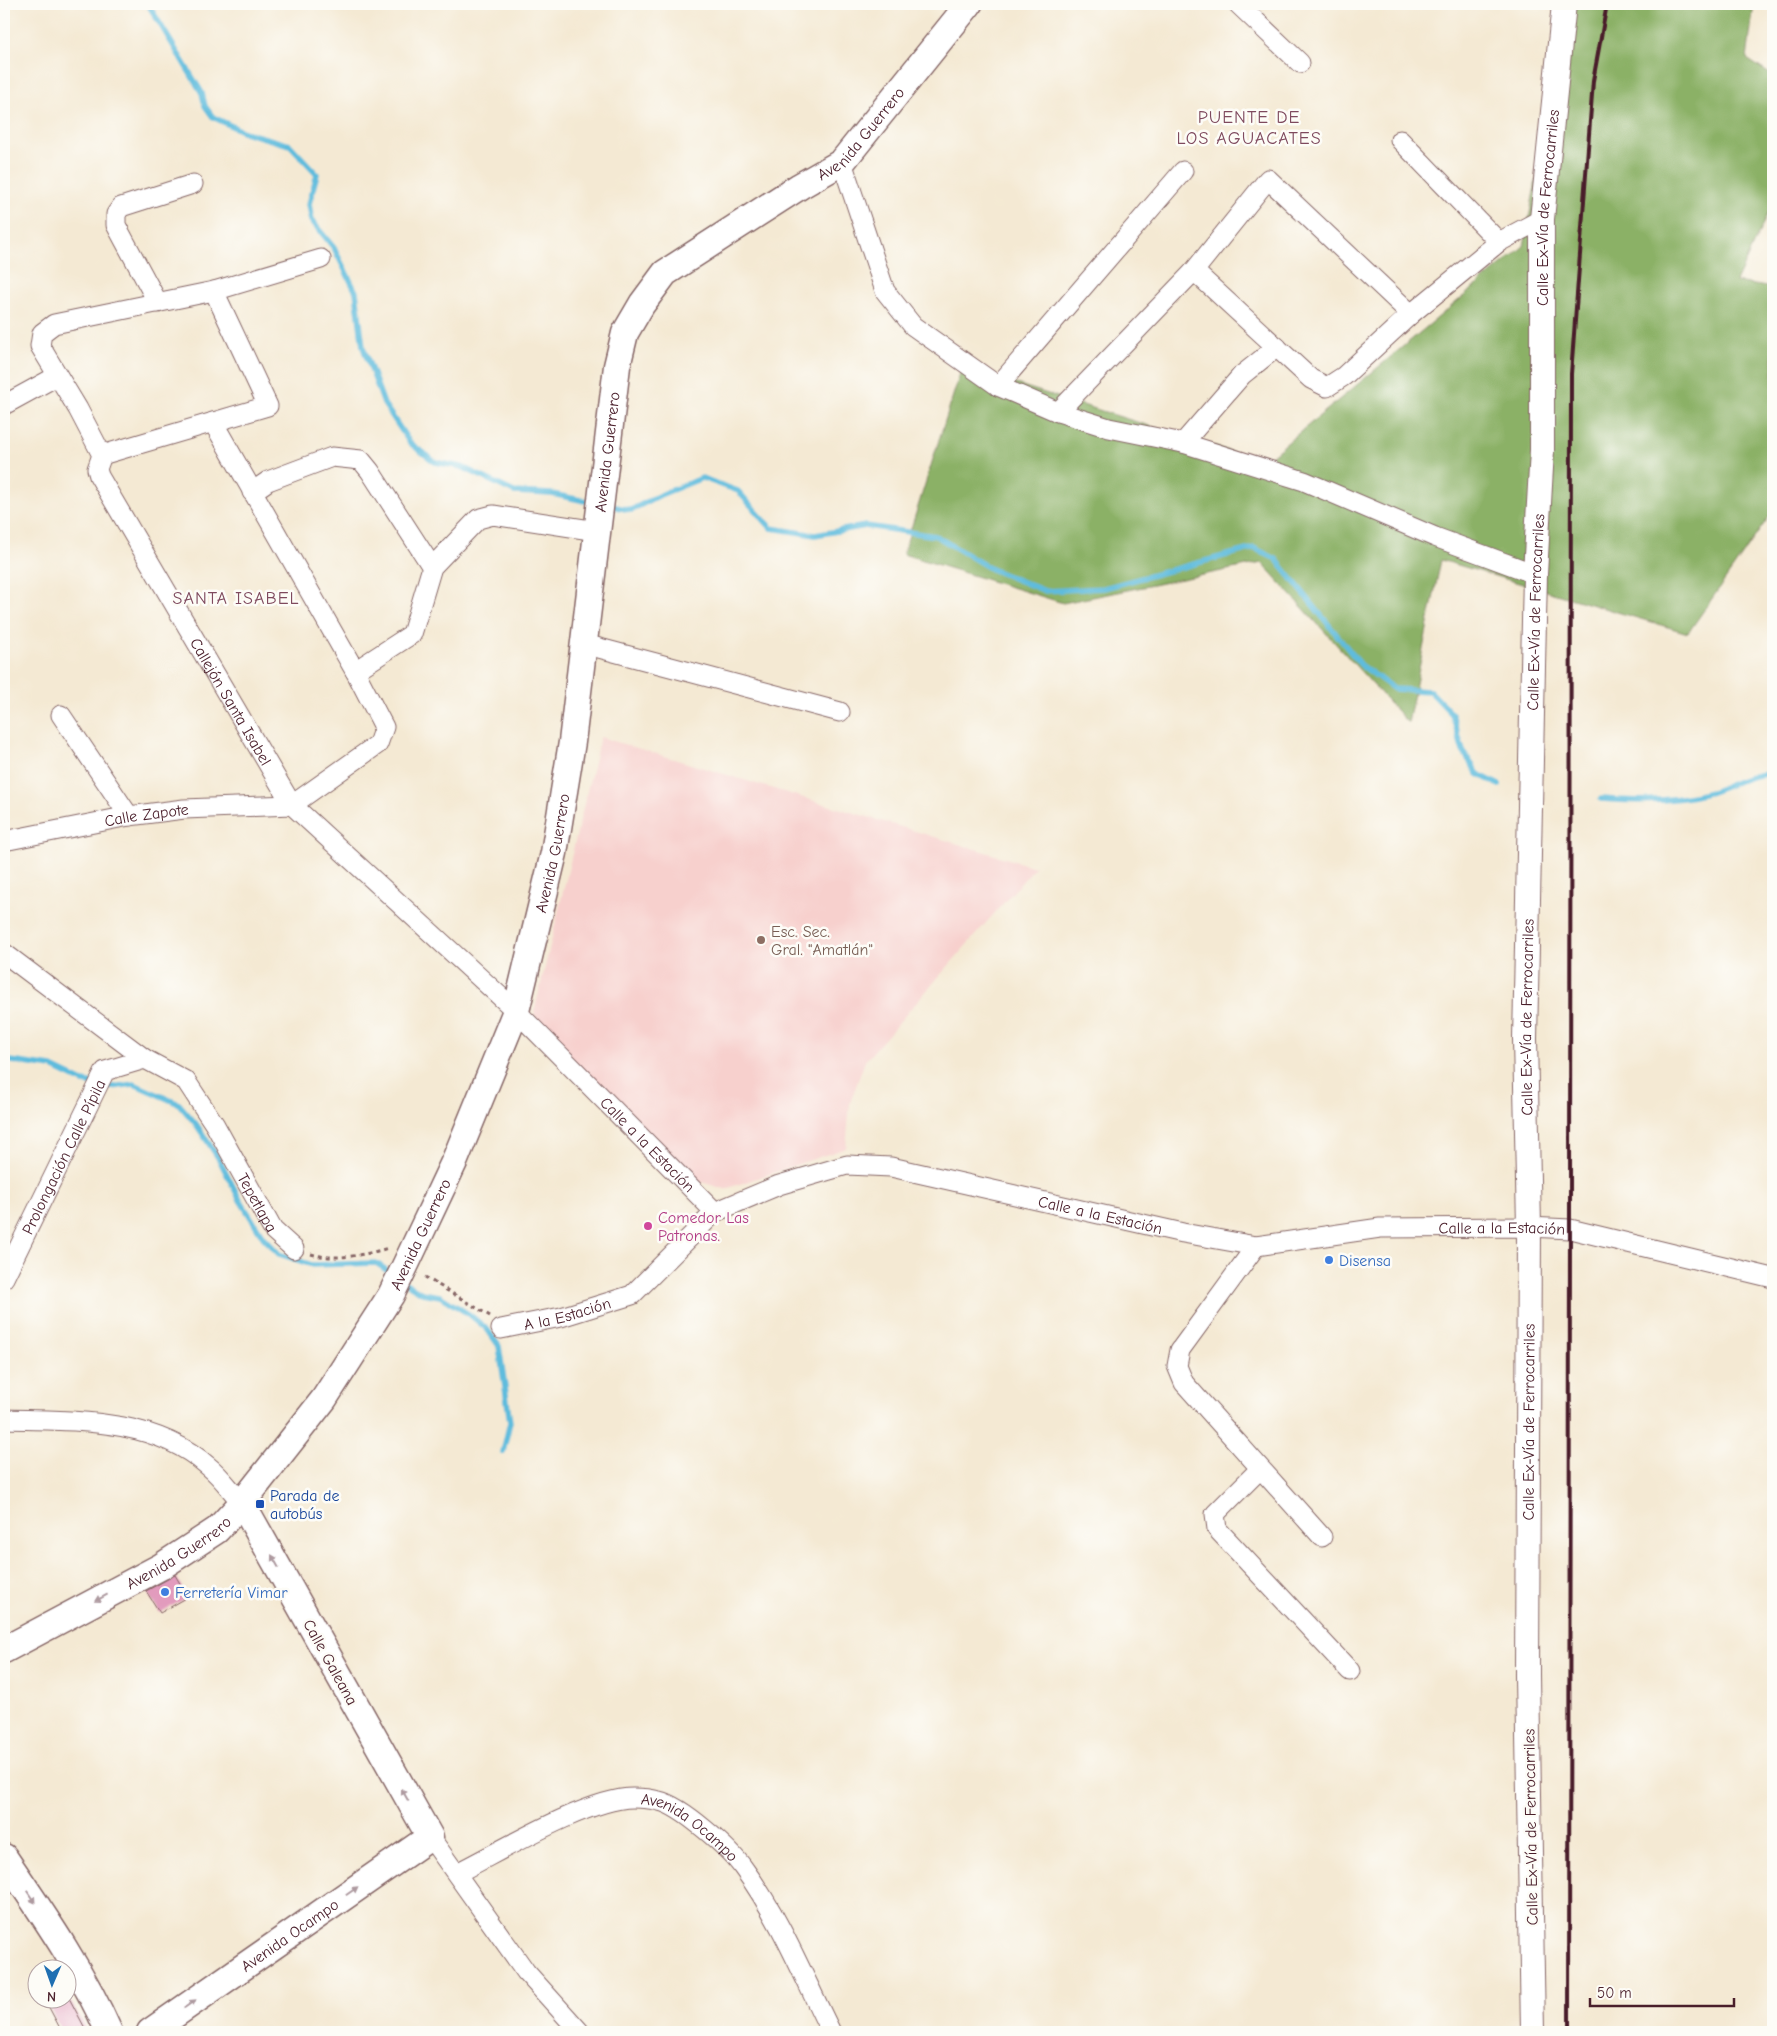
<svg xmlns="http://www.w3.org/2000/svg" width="1777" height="2036" viewBox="0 0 1777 2036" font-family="'Comic Neue',sans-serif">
<rect width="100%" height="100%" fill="#fdfcf7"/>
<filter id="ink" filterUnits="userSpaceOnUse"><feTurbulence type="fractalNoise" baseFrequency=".02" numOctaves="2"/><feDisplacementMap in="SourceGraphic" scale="10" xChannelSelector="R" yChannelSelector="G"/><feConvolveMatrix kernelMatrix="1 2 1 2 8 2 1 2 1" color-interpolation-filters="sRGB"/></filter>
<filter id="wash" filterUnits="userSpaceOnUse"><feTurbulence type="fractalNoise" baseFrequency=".0096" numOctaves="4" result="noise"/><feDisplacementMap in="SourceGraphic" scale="20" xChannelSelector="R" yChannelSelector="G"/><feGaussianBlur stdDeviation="1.12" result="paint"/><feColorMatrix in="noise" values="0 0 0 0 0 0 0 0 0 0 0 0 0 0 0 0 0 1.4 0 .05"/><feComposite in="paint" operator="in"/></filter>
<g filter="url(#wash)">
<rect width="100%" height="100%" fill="#f4e9d3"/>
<polygon fill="#f7d0cd" points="600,737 1035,867 865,1061 850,1103 846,1148 725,1189 694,1180 539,1027 534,1013"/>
<polygon fill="#8bb166" stroke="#6a6848" points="1568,4 1754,4 1747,59 1773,76 1773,202 1736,282 1773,288 1773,511 1688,633 1441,560 1408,723 1262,563 1063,603 903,554 962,367 1264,462 1524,246"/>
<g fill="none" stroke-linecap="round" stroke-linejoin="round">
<g stroke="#5fbcdd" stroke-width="5.5">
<polyline points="148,4 202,93 205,106 213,117 244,132 290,145 317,174 309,204 312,221 334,248 356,292 363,347 384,404 410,443 435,462 462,467 514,492 552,494 595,503"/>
<polyline points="606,505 631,510 660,495 702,478 738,491 771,528 815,535 866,526 936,536 991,569 1045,591 1104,588 1254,548 1276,559 1361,665 1394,689 1430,691 1452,714 1463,751 1478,774 1499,785"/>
<path d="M1601 799C1638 802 1676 802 1711 792 1733 785 1750 773 1773 774"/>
<polyline points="4,1060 52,1067 83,1082 112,1087 134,1084 179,1104 196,1124 219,1159 240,1200 263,1237 279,1254 312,1265 376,1263 394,1275"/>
<polyline points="404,1282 422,1293 440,1296 470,1315 487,1329 499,1346 510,1422 503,1452"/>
</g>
</g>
<g id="blocks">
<g fill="#e29bbd">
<polygon points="175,1575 188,1597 160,1613 146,1591"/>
<polygon points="44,1998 69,1998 87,2032 62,2032"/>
</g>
</g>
</g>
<g filter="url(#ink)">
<use href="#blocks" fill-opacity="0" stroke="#866666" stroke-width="1"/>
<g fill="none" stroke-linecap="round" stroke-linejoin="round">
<g stroke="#866666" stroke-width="21">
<g id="minor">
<polyline points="1238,4 1300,63"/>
<polyline points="1400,140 1499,242"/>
<polyline points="842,162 885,291 913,326 998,386 1058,412 1109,428 1183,443 1304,481 1435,537 1535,574"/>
<path id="s1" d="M321 259 214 291 54 324 42 333 40 346 78 409 102 455 97 469 99 476 292 805 516 1011 715 1212"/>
<polyline points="1194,271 1311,379 1327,387 1344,376 1411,314 1499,242 1542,219"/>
<polyline points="158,303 116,225 116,214 121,207 193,184"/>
<polyline points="998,386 1183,171"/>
<polyline points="4,405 57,376"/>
<polyline points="1058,412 1194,271 1268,179 1411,314"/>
<polyline points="1183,443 1242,375 1277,347"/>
<polyline points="102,455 268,406 214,291"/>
<polyline points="252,492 268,481 332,457 361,460 370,471 432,567"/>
<polyline points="584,644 840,712"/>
<polyline points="355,671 412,634 432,567 478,519 493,515 597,531"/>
<polyline points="61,715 129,816"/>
<path id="s2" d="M4 841 129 816 184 809 292 805 378 744 384 727 355 671 213 422"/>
<path id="s3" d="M4 953 145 1059 186 1081 215 1125 273 1230 294 1249"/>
<polyline points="1256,1246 1180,1350 1177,1366 1184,1383 1322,1537"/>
<path id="s4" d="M4 1278 105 1071 145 1059"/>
<path id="s5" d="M501 1329 561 1317 632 1295 715 1212 779 1185 847 1165 891 1167 1183 1233 1256 1246 1380 1228 1529 1227 1570 1229 1773 1278"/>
<path d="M4 1419C73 1421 153 1417 208 1466 221 1476 231 1491 242 1503"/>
<polyline points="1260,1469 1215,1514 1217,1529 1350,1671"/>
<polyline points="430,1837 526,1972 580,2032"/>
<path id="s6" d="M457 1873C499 1852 588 1798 633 1798 641 1798 652 1799 659 1801 682 1806 731 1850 744 1869 780 1918 804 1978 831 2032"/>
</g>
</g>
<g stroke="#866666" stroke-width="26">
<g id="tertiary">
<path id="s7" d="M1533 2032 1527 1675 1529 1227 1525 1039 1535 574 1542 450V219L1564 4"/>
</g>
</g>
<g stroke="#866666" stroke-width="29">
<g id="secondary">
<path id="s8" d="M4 1650 162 1566 217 1530 242 1503 324 1399 391 1295 406 1264 455 1160 516 1011 554 853 572 742 617 366 625 333 642 304 665 273 800 186 842 162 969 4"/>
<path d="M4 1857C42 1913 82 1970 109 2032"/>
<path id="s9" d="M150 2032 430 1837 242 1503"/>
</g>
</g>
<g stroke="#866666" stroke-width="3" stroke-dasharray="4 4" stroke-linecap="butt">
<path d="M311 1254C335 1261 365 1255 388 1248"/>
<polyline points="425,1277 490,1316"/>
</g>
<use href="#minor" stroke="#fff" stroke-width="19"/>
<use href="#tertiary" stroke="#fff" stroke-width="24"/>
<use href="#secondary" stroke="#fff" stroke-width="26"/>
<polyline stroke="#4a1f2b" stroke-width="4" points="1569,2032 1571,374 1593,81 1607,4"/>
</g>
<defs><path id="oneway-solid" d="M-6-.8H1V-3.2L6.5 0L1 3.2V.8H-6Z" transform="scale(1.25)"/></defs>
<g fill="#ae9aa0">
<use href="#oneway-solid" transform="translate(275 1561) rotate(-119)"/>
<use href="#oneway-solid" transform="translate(101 1598) rotate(152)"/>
<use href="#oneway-solid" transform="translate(405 1795) rotate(-119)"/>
<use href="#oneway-solid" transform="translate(352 1891) rotate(-35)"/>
<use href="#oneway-solid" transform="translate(31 1897) rotate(56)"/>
<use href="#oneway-solid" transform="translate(190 2004) rotate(-35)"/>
</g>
</g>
<circle fill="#8d6e63" stroke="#fdfcf7" stroke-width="2" cx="761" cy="940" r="5"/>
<circle fill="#d1479c" stroke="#fdfcf7" stroke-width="2" cx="648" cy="1226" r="5"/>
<g fill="#3f7fe0" stroke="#fdfcf7" stroke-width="2">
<circle cx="1329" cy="1260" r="5"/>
<circle cx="165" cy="1592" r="5"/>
</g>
<rect fill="#1a4fb4" stroke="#fdfcf7" stroke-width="2" x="255" y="1499" width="10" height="10" rx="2.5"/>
<g text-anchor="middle" stroke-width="5" stroke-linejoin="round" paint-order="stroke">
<g font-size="16" fill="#4a1f2b" stroke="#fdfcf7">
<text dy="6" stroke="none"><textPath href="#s8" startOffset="1850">Avenida Guerrero</textPath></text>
<text dy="6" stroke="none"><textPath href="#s7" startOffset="1825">Calle Ex-Vía de Ferrocarriles</textPath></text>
<text dy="6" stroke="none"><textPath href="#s8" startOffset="1415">Avenida Guerrero</textPath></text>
<text dy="6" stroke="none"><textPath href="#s7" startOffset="1420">Calle Ex-Vía de Ferrocarriles</textPath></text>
<text dy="6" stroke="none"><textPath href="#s1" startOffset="712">Callejón Santa Isabel</textPath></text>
<text dy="6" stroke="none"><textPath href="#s2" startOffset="145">Calle Zapote</textPath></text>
<text dy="6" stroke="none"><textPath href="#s8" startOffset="1010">Avenida Guerrero</textPath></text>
<text dy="6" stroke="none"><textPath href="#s7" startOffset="1015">Calle Ex-Vía de Ferrocarriles</textPath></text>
<text dy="6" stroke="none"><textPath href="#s1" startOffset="1324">Calle a la Estación</textPath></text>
<text dy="6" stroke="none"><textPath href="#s4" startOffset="135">Prolongación Calle Pípila</textPath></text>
<text dy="6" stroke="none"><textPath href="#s3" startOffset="364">Tepetlapa</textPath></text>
<text dy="6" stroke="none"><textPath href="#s5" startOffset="652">Calle a la Estación</textPath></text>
<text dy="6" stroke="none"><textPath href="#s5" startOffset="1058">Calle a la Estación</textPath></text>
<text dy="6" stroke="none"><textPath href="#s8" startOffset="605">Avenida Guerrero</textPath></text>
<text dy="6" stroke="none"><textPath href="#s5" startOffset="68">A la Estación</textPath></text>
<text dy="6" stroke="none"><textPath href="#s7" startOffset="610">Calle Ex-Vía de Ferrocarriles</textPath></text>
<text dy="6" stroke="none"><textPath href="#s8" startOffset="200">Avenida Guerrero</textPath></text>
<text transform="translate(331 1662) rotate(61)" y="6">Calle Galeana</text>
<text transform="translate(1530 1827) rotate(-91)" y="6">Calle Ex-Vía de Ferrocarriles</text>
<text dy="6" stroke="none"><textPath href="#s6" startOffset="258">Avenida Ocampo</textPath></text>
<text dy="6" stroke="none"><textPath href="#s9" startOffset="170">Avenida Ocampo</textPath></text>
</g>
<g font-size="16" fill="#785e54" stroke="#fdfcf7" text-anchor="start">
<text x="771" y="937">Esc. Sec.<tspan x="771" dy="18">Gral. "Amatlán"</tspan></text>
</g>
<g font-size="16" fill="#b23c85" stroke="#fdfcf7" text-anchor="start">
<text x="658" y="1223">Comedor Las<tspan x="658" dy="18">Patronas.</tspan></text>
</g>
<g font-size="16" fill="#366cbe" stroke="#fdfcf7" text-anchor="start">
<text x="1339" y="1266">Disensa</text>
<text x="175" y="1598">Ferretería Vimar</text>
</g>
<g font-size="16" fill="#164399" stroke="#fdfcf7" text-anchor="start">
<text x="270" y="1501">Parada de<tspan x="270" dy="18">autobús</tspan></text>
</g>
<g font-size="18" letter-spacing="1" fill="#7f4a5e" stroke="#fdfcf7">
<text x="1249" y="123">PUENTE DE<tspan x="1249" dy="21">LOS AGUACATES</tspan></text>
<text x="236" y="604">SANTA ISABEL</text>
</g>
</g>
<rect width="1777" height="2036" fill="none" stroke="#fdfcf7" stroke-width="20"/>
<g transform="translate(52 1984) rotate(182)"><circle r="24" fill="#fdfcf7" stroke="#b5a4a5"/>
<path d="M0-4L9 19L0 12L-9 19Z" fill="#1f6fb2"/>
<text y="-8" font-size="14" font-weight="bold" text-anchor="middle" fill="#4a1f2b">N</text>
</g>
<path d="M1590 1998v8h144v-8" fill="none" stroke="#4a1f2b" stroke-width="2.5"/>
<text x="1597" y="1998" font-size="15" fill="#4a1f2b" stroke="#fdfcf7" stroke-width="4" paint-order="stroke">50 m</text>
</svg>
